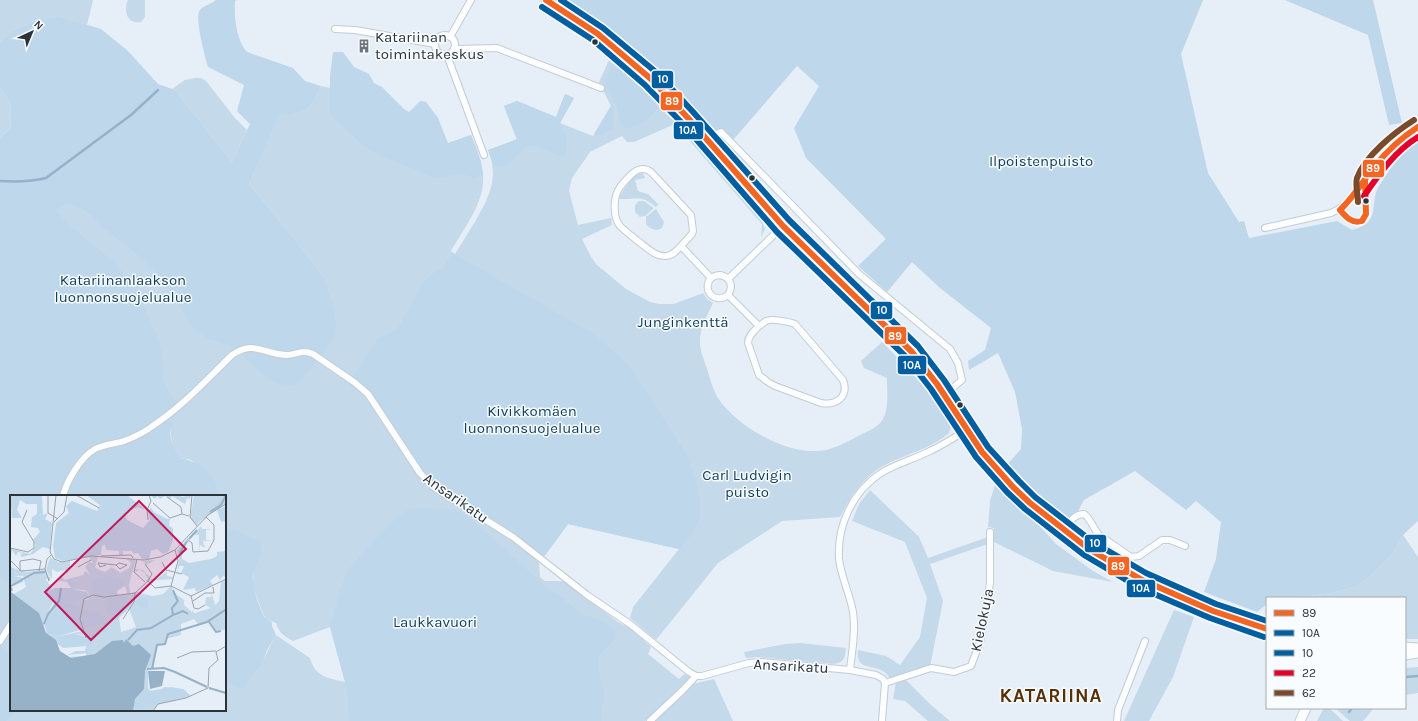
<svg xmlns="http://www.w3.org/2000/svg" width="1418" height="721" viewBox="0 0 1418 721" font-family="Karla,sans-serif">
<rect width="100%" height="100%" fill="#e6eff7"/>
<g fill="#c4d9ea">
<polygon points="0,0 93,0 87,25 58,16 34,21 12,31 0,42"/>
<path d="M128 0H145V17L141 22C127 25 123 10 128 0Z"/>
<path d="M609 60 612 63 615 62 641 85 667 111 665 113 674 120 742 196 762 221 765 229 761 237 762 224 675 124 634 142H627L622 136 590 152 572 178 569 191 578 225 611 218 612 225 582 239 591 257 597 265 626 289 650 302 659 304H674L703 293 707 299 713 303C707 316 699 329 700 343 700 351 704 359 706 366 710 377 712 388 718 398 735 425 784 453 816 451 831 451 845 443 858 436 868 431 880 427 884 417 889 406 887 390 887 378L864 368 861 361 882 342C907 367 931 392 950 422L951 426 949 433C932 448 909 453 889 463 865 474 852 494 840 517L782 521 718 563 656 640 630 618 633 607 679 549 568 524 543 558 515 535 437 485 368 394 351 383C360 392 371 401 378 412 393 436 405 461 424 481L509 537 534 557 539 563 540 577 545 581H564L618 622 630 628 651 647 648 654 679 679 684 674 691 677 687 683 645 721H0V579L11 585V710H225V534L253 675C263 664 268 649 276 635L310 658C315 677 328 678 345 682L330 627 293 641C284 636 279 633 276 623L266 619 261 609 253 586 254 539 227 528 225 520V496H219L213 478 191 460 181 458 173 447 171 437 170 426 178 407 11 496 0 545V203L70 176 239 351 254 365 303 379 318 358 323 276 292 236 249 184 279 114C306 111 310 113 321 86L330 88V97L429 150 471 135C475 145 480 156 482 167 489 198 465 226 451 251L455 254C462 243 469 231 476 220 490 195 499 178 488 150L517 140 504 106 517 101 556 117 565 94 574 98 560 123 593 136 611 106 599 82Z"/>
<polygon points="195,78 201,78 206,81 235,118 247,130 232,162 175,90 172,89 185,80"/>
<polygon points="0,87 10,103 11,127 0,138"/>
<path d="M643 173 645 178 635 180 638 191 648 194 658 204 656 207C641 194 636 200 619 199 624 189 631 175 643 173Z"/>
<polygon points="639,201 644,201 654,208 645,216 640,217 635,212 635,205"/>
<path d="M656 209 664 222 662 228C656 232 652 229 646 225V217Z"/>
<polygon points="995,485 1021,511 1035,521 1056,544 1093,571 1113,582 1053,571 994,542 994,528 988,527 990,501"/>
<path d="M870 490 919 537 928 558 988 537V544L930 564 943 601 930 667H925L890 678C879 660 855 675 858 650L886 656 900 665 920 637 927 598 905 542 852 521 859 504Z"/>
<polygon points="1403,535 1418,557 1418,639 1405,639 1405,598 1294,598 1332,593 1355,587 1369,577 1391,556"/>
<polygon points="1174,610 1194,617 1173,677 1149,721 1124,721"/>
<path d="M800 643 846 648C845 657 845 662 834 664L756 657 747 658 745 656 744 652 785 644Z"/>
<polygon points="1418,667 1418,693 1405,695 1405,668"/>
<polygon points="714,679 733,721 655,721 693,684"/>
<polygon points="905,679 931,705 950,721 928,721 905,701 893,699 896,682"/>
<polygon points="1324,708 1329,708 1343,721 1317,721"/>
<polygon points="1335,708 1374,708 1363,721 1350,721"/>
</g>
<g fill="#bed7eb">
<path d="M216 0H237L235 1C234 17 236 40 247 52L293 68 305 81 321 86C310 113 306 111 279 115L249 184 292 236 323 276 334 309 336 324 335 336 303 379 292 385 278 384 267 378 238 351 225 343 207 338 192 326 164 280 138 255 104 228 91 215 81 208 69 203 55 210 70 226 115 263 134 287 155 331 162 353 163 381 171 396 179 406C169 428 165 437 181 458 193 461 206 467 213 478 216 483 218 490 219 496H11V585L0 579V138L11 127 10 103 0 87V42L12 31 34 21 58 16 101 29 128 51 158 84 175 90 232 162 250 124 237 111 244 85 208 67C205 57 194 17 200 10 204 5 212 4 216 0Z"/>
<path d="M556 0H1203L1181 54 1208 173 1239 222 1244 221 1249 238 1337 221 1352 230C1383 222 1368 205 1379 186 1390 168 1401 154 1418 142V521L1403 535 1391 556 1369 577 1355 587 1332 593 1294 598H1267V604L1257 612 1204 592 1216 559 1221 522 1196 501 1186 510 1135 471 1084 500 1078 511 1063 522 1024 487 1005 467 1021 449 1022 429 1015 392 998 353 969 370 968 361 985 350 991 328 940 288 912 262 887 292 858 266 886 239 806 158 794 128 819 86 797 66 733 140 724 129 712 133 637 60 599 29Z"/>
<polygon points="1285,0 1373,0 1402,123 1389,125 1368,35"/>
<path d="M333 52H343L354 67 369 74 374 83 382 87 404 109 409 112 420 101 426 102 438 118 448 143 471 135 480 159 483 174 474 178C460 170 451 176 436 178L379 155 364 146 330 114V76Z"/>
<path d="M612 67 619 69 658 105C654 118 638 125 625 129L620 122 617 106 606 86V80Z"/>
<path d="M565 94 574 98 560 123C565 135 570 141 565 155L559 156C552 153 544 148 536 146 519 141 515 172 494 165L488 150 517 139 504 106 517 101 556 117Z"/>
<polygon points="611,106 614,122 613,128 601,135 594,134"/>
<path d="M452 253 592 333 619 356 631 368 688 457 695 480 700 501V517L692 534 679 549 568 524 543 558 515 535 429 479 422 472 353 378 376 341C383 335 391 334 398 328L423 283 435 272 443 269Z"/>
<path d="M413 508 447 509 461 512 491 537 545 586 562 598 583 615 592 617 606 624 614 630 616 635C613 645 602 648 599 657 595 671 605 683 604 697 603 705 599 712 601 721H349L348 693 330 627 341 588 348 570 377 538 402 513Z"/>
<path d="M225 520 228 528C236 531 256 537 260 545 265 555 254 565 253 574 251 583 260 612 266 619 267 619 271 621 272 622V626L276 635 267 650 262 664 242 689 225 681Z"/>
<polygon points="0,646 11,656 11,710 16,710 6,721 0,721"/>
</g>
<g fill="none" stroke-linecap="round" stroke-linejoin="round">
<g stroke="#96b2c9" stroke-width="2.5">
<path d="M0 181C16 182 30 182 46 178L131 115 158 90"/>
<polyline points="1405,677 1418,676"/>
<polyline points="1349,712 1352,708"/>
</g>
<g stroke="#c4ccd2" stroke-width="8">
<g id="street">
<polyline points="335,29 355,30 435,44"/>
<circle cx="445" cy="45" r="10"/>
<polyline points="450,37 471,0"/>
<polyline points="454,49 497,48 601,88"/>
<polyline points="447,55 484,155"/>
<polyline points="708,141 714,135 721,132 724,135 859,274 950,349 958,363 962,380 944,395"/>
<path d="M1265 228 1331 213C1353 204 1362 181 1377 164 1388 149 1402 136 1418 127"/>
<path d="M681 246C677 250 673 256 666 256 656 257 647 248 639 242 633 237 626 232 620 226 617 222 615 217 615 212 613 194 619 186 632 174 637 169 644 167 651 172L691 215 693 231 692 234 681 246 711 278C717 274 723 274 728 279"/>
<path d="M711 278C701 290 715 305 728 295"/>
<path d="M728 279C732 284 732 289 728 295L759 326C754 331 748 336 748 343L759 375 768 382 775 386 821 403C837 406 849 396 843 380L795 324C790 322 771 318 766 321 764 322 761 325 759 326"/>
<polyline points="728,279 783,226"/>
<path d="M63 496C67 480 81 457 95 449 104 444 115 444 124 441 135 437 145 432 154 425 183 406 207 379 232 355 255 340 262 354 286 355 297 355 301 349 313 354L354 382 368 394 420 473 435 488 513 537 587 595 630 624 689 672 696 676H702L749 663 761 662 850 670 876 675 883 679 885 683"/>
<path d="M1064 530C1070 522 1074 514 1084 514 1091 519 1093 528 1099 535L1131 557 1139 556 1162 540H1170L1185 546"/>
<polyline points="0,641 11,624"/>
<path d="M850 670C852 651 856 631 853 612 850 594 841 577 839 559 837 526 852 492 881 473 896 464 914 459 930 451 943 445 955 437 967 430"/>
<polyline points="885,683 931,668 954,672 971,666 980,642 990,583 990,532"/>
<polyline points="650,721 683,690 696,676"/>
<polyline points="882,721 885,683"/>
<polyline points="1117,721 1118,710 1145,641"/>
</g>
</g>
<g stroke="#c4ccd2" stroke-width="11">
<g id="secondary">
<polyline points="546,0 598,34 651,79 688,118 783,226 912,352 937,384 982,452 1013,487 1030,503 1089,549 1142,580 1213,611 1267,629"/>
<polyline points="1405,647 1418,648"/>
<polyline points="1405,655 1418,653"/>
<polyline points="1300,721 1306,708"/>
</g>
</g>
<use href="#street" stroke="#fbfdfe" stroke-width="6"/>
<use href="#secondary" stroke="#fbfdfe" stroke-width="9"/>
<g stroke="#f8fcff" stroke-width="9">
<g id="bus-1">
<polyline points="546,0 598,34 651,79 688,118 783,226 912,352 937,384 982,452 1013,487 1030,503 1089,549 1142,580 1213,611 1267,629"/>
<path d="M1365 180 1366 214 1362 221C1352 224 1346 217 1340 210 1354 197 1363 181 1375 166 1387 151 1401 138 1418 127"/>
</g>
</g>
<g stroke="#f8fcff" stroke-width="9">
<polyline id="bus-2" points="542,7 593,40 645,85 682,123 777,232 906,357 931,389 976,457 1007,492 1025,509 1084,555 1138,587 1210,618 1264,637"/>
</g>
<g stroke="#f8fcff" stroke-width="9">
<polyline id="bus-3" points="561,0 603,28 657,73 694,113 789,220 918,346 944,380 988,447 1019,481 1035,497 1093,542 1146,573 1216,604 1267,621"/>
</g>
<g stroke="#f8fcff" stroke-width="9">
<path id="bus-4" d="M1364 196C1379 174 1395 151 1418 137"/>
</g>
<g stroke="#f8fcff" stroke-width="9">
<path id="bus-5" d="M1358 202C1358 194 1355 185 1357 178 1365 156 1395 132 1414 120"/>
</g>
<use href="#bus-1" stroke="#f26522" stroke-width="6"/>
<use href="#bus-2" stroke="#005ea1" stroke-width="6"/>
<use href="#bus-3" stroke="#005ea1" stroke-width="6"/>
<use href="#bus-4" stroke="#e4002b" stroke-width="6"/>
<use href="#bus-5" stroke="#7a4b2a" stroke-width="6"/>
</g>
<defs>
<g id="building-bare" transform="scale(1.08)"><path d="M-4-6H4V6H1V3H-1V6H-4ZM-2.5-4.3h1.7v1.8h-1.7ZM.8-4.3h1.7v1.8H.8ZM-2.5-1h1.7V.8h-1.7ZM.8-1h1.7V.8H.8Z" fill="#6c757c" stroke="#f8fcff" stroke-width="2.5" paint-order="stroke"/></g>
</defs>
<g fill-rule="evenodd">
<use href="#building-bare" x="364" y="46"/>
</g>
<g fill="#2b3339" stroke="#f8fcff" stroke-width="1.5">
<circle cx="595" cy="42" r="3.5"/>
<circle cx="752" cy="178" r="3.5"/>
<circle cx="1366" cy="201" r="3.5"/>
<circle cx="960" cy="405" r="3.5"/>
</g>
<g text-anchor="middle" stroke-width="3" stroke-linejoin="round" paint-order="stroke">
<g font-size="15" fill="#2b3339" stroke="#f8fcff" text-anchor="start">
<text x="375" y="42">Katariinan<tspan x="375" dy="17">toimintakeskus</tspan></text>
</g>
<g font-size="15" fill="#0d3b59" stroke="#f8fcff">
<text x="1041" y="166">Ilpoistenpuisto</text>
<text x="123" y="285">Katariinanlaakson<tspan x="123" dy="17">luonnonsuojelualue</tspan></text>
<text x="683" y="327">Junginkenttä</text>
<text x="532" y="416">Kivikkomäen<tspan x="532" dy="17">luonnonsuojelualue</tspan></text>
<text x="747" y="480">Carl Ludvigin<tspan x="747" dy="17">puisto</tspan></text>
<text x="435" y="627">Laukkavuori</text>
</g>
<g font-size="15" fill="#2b3339" stroke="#f8fcff">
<text transform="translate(456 498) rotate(35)" y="5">Ansarikatu</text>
<text transform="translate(982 620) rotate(-78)" y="5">Kielokuja</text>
<text transform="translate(791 666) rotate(3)" y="5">Ansarikatu</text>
</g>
<g font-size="19" font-weight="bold" letter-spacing="1" fill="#582f03" stroke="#f8fcff">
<text x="1051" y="702">KATARIINA</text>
</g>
</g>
<g transform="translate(10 495)">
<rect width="216" height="216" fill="#e6eff7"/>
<path d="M184 0H216V5L212 2 187 30 180 23ZM191 31 192 34H203L196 35V45H204L193 46 195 53 190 50 189 57V40H184ZM177 45 179 46 172 55V64L167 77 169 64 167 55ZM40 62 48 67 60 66V73L57 75 58 78 55 75 47 77 42 74V84L36 75ZM79 62H85L100 63 88 62 85 73 95 77 102 72 110 78 119 73 121 68 116 63 126 65 119 89 120 98H117L115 91 107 96 108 101 126 97 142 101 153 99 161 91 163 92 162 96 174 105 179 101 174 105V110L182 117 184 113 183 117 185 118 201 113 195 110 196 102H201L202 99 205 110 209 106 211 87 216 84V134L206 136 199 126 188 129 184 124 171 129V140L155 144V149L148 150 143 173 138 175V194L140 196 162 192 175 195 179 202 148 209 143 216H111L80 167 70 164 63 166 57 162 76 161V141L68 139 51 142 47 152 35 140V136L37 139 49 141 73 136 75 133 60 136 50 132 34 130V133L27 123 28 118 6 106 8 102 2 100 16 92 13 81H5L6 74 2 72 15 77 35 75 39 81 36 85 42 93 38 101 44 105 35 124 34 129 41 117 50 109 52 96H73L78 101 74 105 79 104 78 97 74 95 63 94 61 87 62 83 73 80 75 76 80 80 75 72 79 67 83 68ZM119 114 126 132 111 137 109 122ZM146 65 136 70 133 75 140 82 139 84H147L157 76V81L163 82V84L135 86 138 84 135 78 130 75 125 77 124 74 133 75 136 69 132 66Z" fill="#c4d9ea" fill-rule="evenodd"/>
<path d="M0 0H32L33 20 38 18 35 24 42 28 40 54 33 52 23 59 12 62 10 60 13 58 8 57 6 61 2 55 1 61V54L20 59 26 51 23 45 30 37 28 33 21 32 22 22 27 19V9H16L10 5 7 15 12 23H2ZM76 0H117L136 15 128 12 117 16 115 19 117 25 133 33 140 25 138 17 143 9 141 13 144 17 157 24 160 23 159 31 163 33V45L158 57 153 59 147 54 141 56 139 64H132L128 58 123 59 122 56H113V60H109V56L96 55 95 50 92 51 91 60 52 66 45 63 43 51 46 28 59 18 56 11 62 6 87 16 90 10ZM140 0H170L172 2 181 0 180 4 177 3 175 9 162 1 160 4 155 1 150 4 147 1 145 4ZM212 2 216 8 190 26ZM216 11V26L211 27 207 15ZM216 56V82L213 81 210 85 207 80 200 86 203 90 186 97 185 93 173 95 179 82 171 78 174 71H168L172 64 179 68 201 64 207 61V57ZM0 71 6 75 5 81 13 83V87L3 91 0 89ZM51 80 54 85 62 83 63 94 77 97 79 103 52 108H62L75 116 87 117 94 122 95 128 49 141 37 139 34 127 44 108 42 104 38 103 39 97 44 93H61L57 87 49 86ZM99 81 112 85 115 90 107 96V100H83L81 85ZM116 100 121 110 107 125 97 118 95 106 99 102ZM129 101 138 105V114L128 111 126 107ZM65 139 82 143V148L77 152 78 158 57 160 66 156H75L76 151 53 153 48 149 50 142ZM137 191 140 196 152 195 154 192 173 194 181 201 123 215 126 202Z" fill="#bed7eb"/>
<path d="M0 89 3 95 1 97 29 118 36 138 46 145 50 156 61 163 85 159 102 146 113 145 114 148 116 144 123 151 129 149 141 160 135 176 134 194 125 204 123 216H0ZM138 176H155L152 191 140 194Z" fill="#96b2c9"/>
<path fill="none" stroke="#96b2c9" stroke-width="2" d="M200 17 211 10 216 0M179 44 187 35M170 58 177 46M1 91 24 78 35 77M163 95 168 107M163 120 173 116 178 119M199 127 206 137 211 136M0 129 6 139 50 184 74 216M34 129 38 119 49 106 51 93M118 145 127 135 141 133 163 120 162 113 167 107M137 174 154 173 165 177 197 192M142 174 147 150 155 149 158 139 197 127 215 115M199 193 216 198"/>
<path fill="none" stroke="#9ba4ab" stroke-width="1" d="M38 0V18L48 24M46 0 40 57 44 64 52 67 81 61 134 65 150 62 165 55 198 20 216 9M66 0 89 13M182 0 180 22 187 31M157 2 171 12 172 19M143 8 160 23 172 19 179 21M0 18V35M138 25 137 15 141 6 139 0M12 27 17 15M44 27 54 17 57 0M177 44 182 48 183 57 198 56 204 45V30L196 22M0 53 18 57 24 53V47L12 27M91 61 121 60 123 63M127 64 124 77 135 87M0 65 11 76 35 74M152 67 156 75 172 79M135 69 142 79 138 86M96 70 90 72 88 68 106 70 110 74 117 70 109 68 106 70M68 72 81 65M35 74 39 86V82M35 74 37 64 41 60M10 76V66L23 64 31 66 29 76M138 86 145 93 161 91 181 101 216 84M161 91 168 66 165 55M181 101 184 113 188 114 195 110M183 106 195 98H204L203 92M113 124 124 107 125 98M76 143 70 124 74 104 83 100 94 102 125 98 138 86M167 163 182 157 206 156M143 216 148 209 176 203 198 193 199 173 208 165 206 157 216 151"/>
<path fill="#c2185b" fill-opacity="0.15" stroke="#c2185b" stroke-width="2" d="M129 6 176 54 81 145 35 97Z"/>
<rect width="216" height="216" fill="none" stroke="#2b3339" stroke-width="2"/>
</g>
<g stroke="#f8fcff" stroke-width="1.5">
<rect x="651" y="70" width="23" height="19" rx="4" fill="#005ea1"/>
<rect x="660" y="91" width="23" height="20" rx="4" fill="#f26522"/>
<rect x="673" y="121" width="31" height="19" rx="4" fill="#005ea1"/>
<rect x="1362" y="159" width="23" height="19" rx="4" fill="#f26522"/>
<rect x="870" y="301" width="23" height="19" rx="4" fill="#005ea1"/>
<rect x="884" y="326" width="23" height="19" rx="4" fill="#f26522"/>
<rect x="897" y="355" width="30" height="20" rx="4" fill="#005ea1"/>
<rect x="1084" y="534" width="23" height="19" rx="4" fill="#005ea1"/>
<rect x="1107" y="556" width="23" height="20" rx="4" fill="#f26522"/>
<rect x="1126" y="579" width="30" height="19" rx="4" fill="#005ea1"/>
</g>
<g font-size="11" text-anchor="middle" font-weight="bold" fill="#fff">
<text x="663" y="83">10</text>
<text x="672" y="105">89</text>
<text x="688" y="134">10A</text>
<text x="1373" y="172">89</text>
<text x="882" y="314">10</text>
<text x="895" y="340">89</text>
<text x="912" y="369">10A</text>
<text x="1095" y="547">10</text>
<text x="1118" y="570">89</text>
<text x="1141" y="592">10A</text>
</g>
<rect x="1266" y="597" width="140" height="112" fill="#f8fcff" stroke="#a6acb0"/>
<rect x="1274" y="610" width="20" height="6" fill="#f26522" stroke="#a6acb0"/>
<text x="1302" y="617" font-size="12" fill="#2b3339">89</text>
<rect x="1274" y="630" width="20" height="6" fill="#005ea1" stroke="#a6acb0"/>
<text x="1302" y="637" font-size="12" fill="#2b3339">10A</text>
<rect x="1274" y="650" width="20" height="6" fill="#005ea1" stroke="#a6acb0"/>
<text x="1302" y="657" font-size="12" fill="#2b3339">10</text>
<rect x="1274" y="670" width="20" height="6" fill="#e4002b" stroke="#a6acb0"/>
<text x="1302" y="677" font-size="12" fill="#2b3339">22</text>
<rect x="1274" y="690" width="20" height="6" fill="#7a4b2a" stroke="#a6acb0"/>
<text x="1302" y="697" font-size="12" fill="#2b3339">62</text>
<g transform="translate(32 32) rotate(44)" stroke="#f8fcff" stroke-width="3" paint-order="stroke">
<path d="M0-3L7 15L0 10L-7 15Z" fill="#2b3339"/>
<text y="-6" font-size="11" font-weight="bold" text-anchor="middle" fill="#2b3339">N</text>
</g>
</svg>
